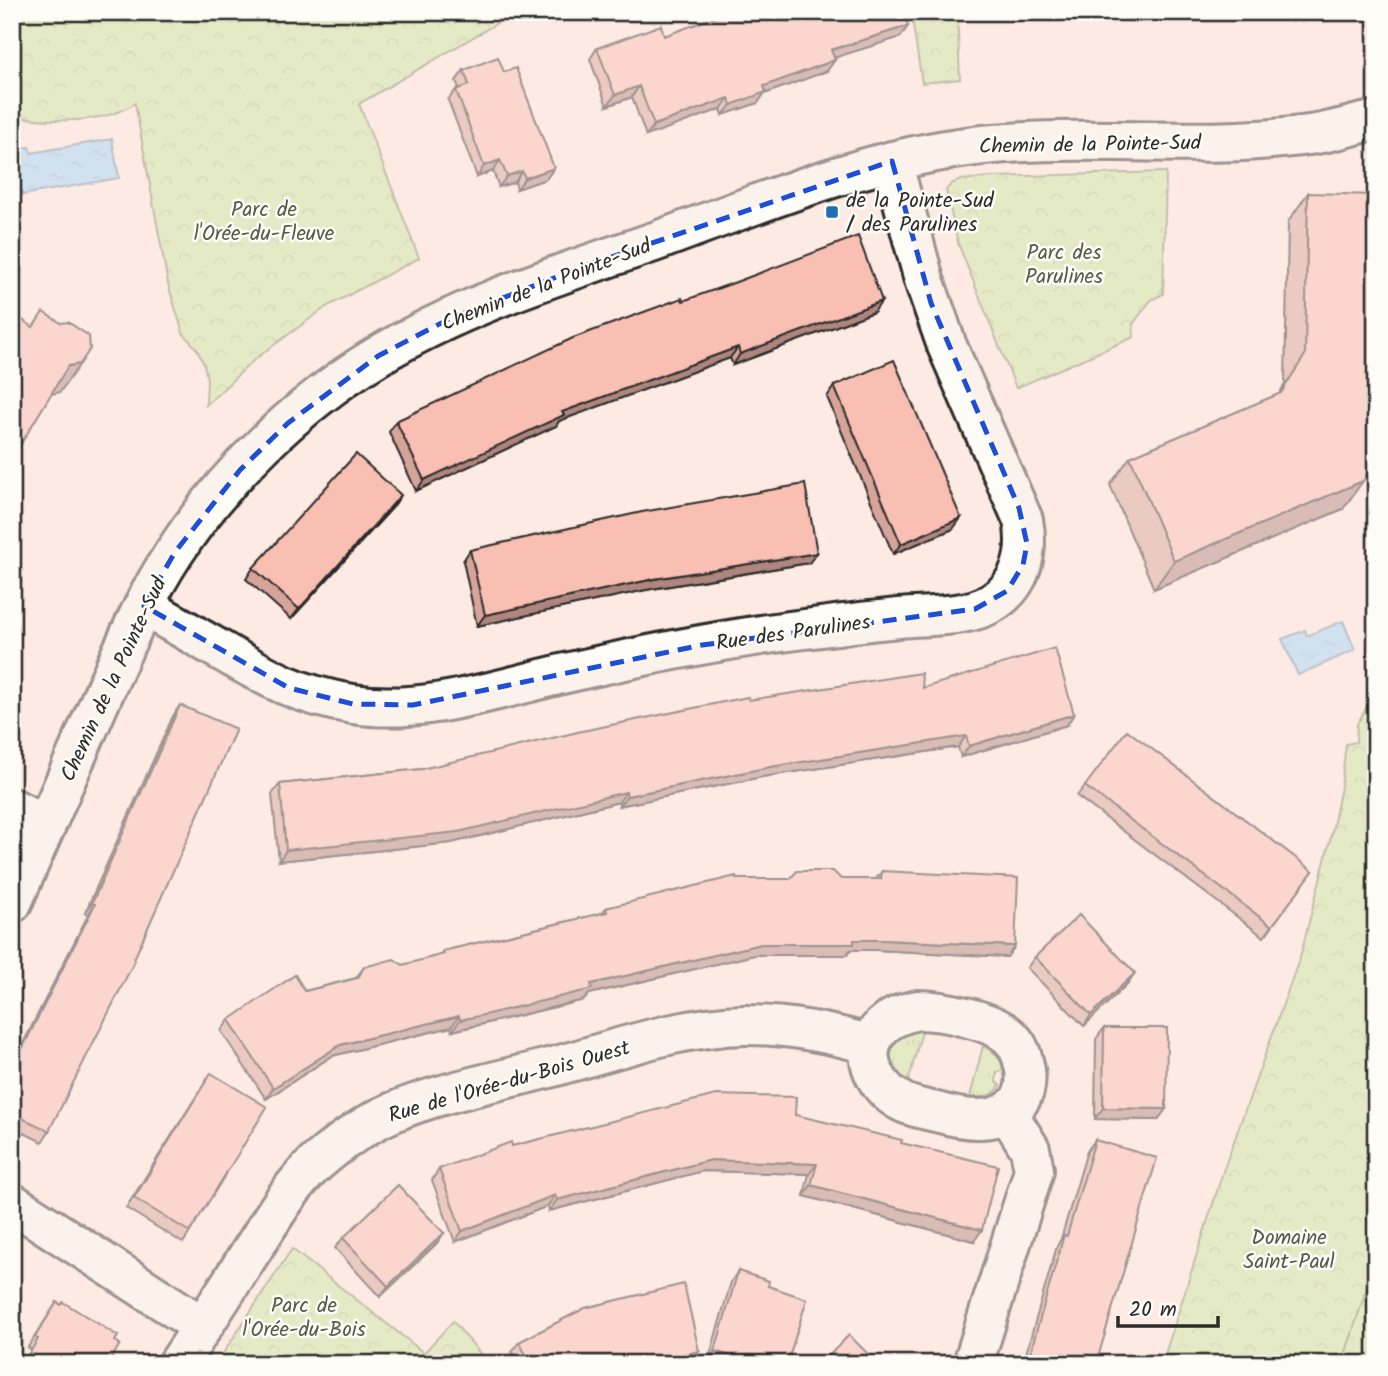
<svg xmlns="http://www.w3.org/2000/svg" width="1388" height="1376" viewBox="0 0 1388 1376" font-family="Kalam,sans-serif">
<defs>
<pattern id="grass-tufts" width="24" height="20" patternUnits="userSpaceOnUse" patternTransform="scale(1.75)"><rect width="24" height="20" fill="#cbeba2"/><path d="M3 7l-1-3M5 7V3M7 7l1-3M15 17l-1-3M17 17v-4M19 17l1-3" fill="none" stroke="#aeca8c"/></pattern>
<pattern id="forest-crowns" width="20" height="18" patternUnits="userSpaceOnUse" patternTransform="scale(1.75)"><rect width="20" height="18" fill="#cbeba2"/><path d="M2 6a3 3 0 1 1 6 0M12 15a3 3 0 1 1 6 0" fill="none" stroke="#aeca8c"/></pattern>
<pattern id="water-ripples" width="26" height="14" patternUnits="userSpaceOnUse" patternTransform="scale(1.75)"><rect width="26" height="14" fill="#9dd8fd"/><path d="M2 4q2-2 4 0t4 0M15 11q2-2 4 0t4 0" fill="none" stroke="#87bad9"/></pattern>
</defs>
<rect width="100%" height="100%" fill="#fceae3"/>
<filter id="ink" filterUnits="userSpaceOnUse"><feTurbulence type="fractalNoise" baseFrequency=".0143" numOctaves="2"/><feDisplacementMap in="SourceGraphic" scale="14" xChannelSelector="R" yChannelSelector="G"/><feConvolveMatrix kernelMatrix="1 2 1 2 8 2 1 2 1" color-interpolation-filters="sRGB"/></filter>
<g filter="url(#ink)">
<g fill="url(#grass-tufts)" stroke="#7b8b66" stroke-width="2">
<path d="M911 1031H922L908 1083C883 1067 885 1043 911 1031Z"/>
<path d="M983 1046C995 1052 1001 1057 1003 1071L997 1072 996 1082 1000 1085C995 1097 982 1098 970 1097Z"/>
<polygon points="1376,1259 1376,1364 1342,1364"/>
</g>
<g fill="url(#forest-crowns)" stroke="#7b8b66" stroke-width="2">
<path d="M12 12 69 15 81 12H516L359 104 419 258 326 307 255 359 206 405 207 379 204 364 197 349 183 333 168 284 135 103C104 125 50 122 12 116Z"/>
<polygon points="911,12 957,12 960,79 922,83"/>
<polygon points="1166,172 1163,294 1151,300 1133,324 1134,337 1016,388 958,243 946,190 951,184 961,180 991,177"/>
<polygon points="1376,691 1376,1259 1342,1364 1162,1364 1224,1169 1300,957 1330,841 1341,787 1346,744 1356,742 1357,724"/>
<polygon points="292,1249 424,1353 453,1321 489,1364 216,1364"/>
</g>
<g fill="url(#water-ripples)" stroke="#6f93a9" stroke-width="2">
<polygon points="112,139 119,178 22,195 18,176 12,177 12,150 29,147 31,153"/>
<polygon points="1343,621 1355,650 1298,675 1282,639 1305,630 1307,636"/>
</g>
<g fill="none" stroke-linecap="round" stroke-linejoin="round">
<g stroke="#2b2b2b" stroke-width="44">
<g id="minor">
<path d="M144 606C162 617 181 627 199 638 254 669 288 694 353 704 424 715 497 689 566 673 644 655 724 639 804 629 836 625 867 621 899 618 928 615 966 618 992 603 1022 585 1029 552 1023 520L947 346 924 280 892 161"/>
<polyline points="12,808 46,825"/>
<path d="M12 903C41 838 69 772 98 706 121 654 143 600 174 553 225 475 297 405 376 357 460 306 561 274 654 242 761 203 868 157 983 145 1091 134 1201 150 1309 135 1332 132 1353 125 1376 120"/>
<path d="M918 1010C942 1010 991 1020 1009 1036 1017 1043 1022 1055 1024 1065 1026 1073 1026 1083 1024 1091 1011 1127 969 1121 940 1113 928 1110 915 1108 904 1103 881 1092 860 1062 874 1037 882 1021 901 1013 918 1010Z"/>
<polyline points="12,1203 202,1326"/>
<path d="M178 1364C206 1322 232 1281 259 1239 276 1212 292 1185 316 1163 338 1144 363 1125 391 1113 437 1093 499 1081 549 1068 612 1051 679 1026 745 1025 788 1025 830 1033 871 1045"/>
<polyline points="973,1364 1034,1170 1030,1149 1007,1112"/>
</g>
</g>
<use href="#minor" stroke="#fdfcf7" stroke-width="38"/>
</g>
<g fill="#d7a49a" stroke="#2b2b2b" stroke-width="2">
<polygon points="664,36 901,37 834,57 827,71 764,94 758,103 723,115 721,109 646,136 632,97 607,106 590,59 597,48"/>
<polygon points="464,70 504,72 554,168 546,179 517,189 515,182 499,187 493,171 477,177 448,100 456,90 459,88 456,81"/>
<polygon points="1308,193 1343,509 1154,589 1110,485 1130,457 1279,394 1285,384 1288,222"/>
<polygon points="683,301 874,312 733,365 730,358 559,421 556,426 416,491 389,432 396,421"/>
<polygon points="834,386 953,529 893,554 827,397"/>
<polygon points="394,506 291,619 246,579 253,568"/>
<polygon points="470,550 809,563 646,590 477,626 463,561"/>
<polygon points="923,688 1067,725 961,757 958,747 762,777 619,806 619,802 451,843 279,861 272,794 280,784 422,769 749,700"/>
<polygon points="180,705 49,1131 42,1142 12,1127 12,1065 88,915 85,913 173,716"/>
<polygon points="1085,786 1313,871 1264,937 1077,796"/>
<polygon points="882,871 1015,946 1007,957 876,950 850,950 847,955 754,955 589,994 584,1000 480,1025 452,1031 451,1027 332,1056 266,1099 221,1031 229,1020 305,991 356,978 364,967 403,965 441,955 443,951 602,913 606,908 736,879 876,879"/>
<polygon points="1035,957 1128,983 1084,1026 1027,968"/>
<polygon points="1104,1028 1158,1120 1095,1119 1096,1039"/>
<polygon points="211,1073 190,1232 183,1243 126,1208"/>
<polygon points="795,1115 901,1143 974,1241 804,1196 809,1174 703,1171 549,1211 548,1206 455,1242 432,1180 439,1169 512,1146"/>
<polygon points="1095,1140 1096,1364 1023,1364 1057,1246 1061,1239 1087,1151"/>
<polygon points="444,1233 436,1244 380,1297 335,1248 343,1238"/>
<polygon points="738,1271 787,1364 713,1364 708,1362 731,1282"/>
<polygon points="57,1302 115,1341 108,1364 22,1364 31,1350 28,1347"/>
<polygon points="519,1342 699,1351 692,1362 685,1364 518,1364 512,1352"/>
</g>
<g fill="#af867d" stroke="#2b2b2b" stroke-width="2">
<polygon points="908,26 901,37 824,61 831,50"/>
<polygon points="835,60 827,71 764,94 758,103 723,115 731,105 764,86"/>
<polygon points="639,86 632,97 607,106 615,95"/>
<polygon points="729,98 721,109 646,136 654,125"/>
<polygon points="500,160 493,171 477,177 484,166"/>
<polygon points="554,168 546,179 517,189 525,178"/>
<polygon points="522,171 515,182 499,187 507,176"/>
<polygon points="882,301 874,312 733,365 740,354"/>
<polygon points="738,347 730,358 559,421 556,426 416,491 424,480 562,412"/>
<polygon points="80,364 60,392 48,395 68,366"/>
<polygon points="1363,481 1343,509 1154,589 1174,561"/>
<polygon points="401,495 394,506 291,619 299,609"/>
<polygon points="961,518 953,529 893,554 901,544"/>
<polygon points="817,553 809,563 646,590 477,626 485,615 654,579"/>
<polygon points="1074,714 1067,725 961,757 969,746"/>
<polygon points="966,736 958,747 762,777 619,806 627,796 770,767"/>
<polygon points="626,792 619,802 451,843 279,861 286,850"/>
<polygon points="92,903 95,904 88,915 85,913"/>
<polygon points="854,940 884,940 1015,946 1007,957 876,950 850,950 847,955 754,955 589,994 584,1000 452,1031 460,1020 591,984 761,944"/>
<polygon points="1135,973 1128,983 1084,1026 1091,1015"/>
<polygon points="459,1016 451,1027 332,1056 266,1099 273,1088 340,1045"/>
<polygon points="1103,1108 1166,1109 1158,1120 1095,1119"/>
<polygon points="711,1160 817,1164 809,1174 703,1171 549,1211 557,1200"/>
<polygon points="811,1185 982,1230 974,1241 804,1196"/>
<polygon points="555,1195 548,1206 455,1242 462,1231"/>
<polygon points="444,1233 436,1244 380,1297 388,1286"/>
<polygon points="699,1351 692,1362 685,1364 645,1364"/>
<polygon points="715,1351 756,1364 713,1364 708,1362"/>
</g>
<g fill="#fabfb3" stroke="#2b2b2b" stroke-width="2">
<polygon points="729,12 904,12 908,26 831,50 835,60 764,86 766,92 731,105 729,98 654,125 639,86 615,95 597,48 661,25 664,36"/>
<polygon points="498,57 504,72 516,68 554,168 525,178 522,171 507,176 500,160 484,166 456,90 469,85 464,70"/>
<polygon points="1308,193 1376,195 1376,461 1363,481 1174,561 1130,457 1281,393 1305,355"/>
<polygon points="858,236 882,301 740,354 738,347 562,412 564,415 424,480 396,421 573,338 682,298 683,301 736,282"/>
<polygon points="43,312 61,323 68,322 89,336 90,349 80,364 68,366 13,457 15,466 12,466 12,313 33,327"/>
<polygon points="894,360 961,518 901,544 834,386"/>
<polygon points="356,454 401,495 299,609 253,568"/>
<polygon points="805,484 817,553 654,579 485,615 470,550 642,512"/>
<polygon points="1055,648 1074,714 969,746 966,736 770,767 627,796 626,792 458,832 286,850 280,784 422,769 582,731 748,697 749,700 921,673 923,688"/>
<polygon points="180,705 236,729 134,959 135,960 49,1131 12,1113 12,1069 95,904 92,903"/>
<polygon points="1127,730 1313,871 1272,926 1085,786"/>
<polygon points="797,871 833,871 841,879 881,879 882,871 1018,878 1015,946 884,940 854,940 854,944 761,944 591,984 592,989 488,1014 460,1020 459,1016 340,1045 273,1088 229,1020 295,975 305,991 358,978 364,967 394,959 403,965 444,954 443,951 607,912 606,908 736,876 736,879 790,879"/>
<polygon points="1079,915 1135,973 1091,1015 1035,957"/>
<polygon points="1104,1028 1167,1028 1166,1109 1103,1108"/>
<polygon points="211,1073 267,1107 190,1232 134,1198"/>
<polygon points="716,1095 796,1097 795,1115 902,1140 901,1143 998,1166 982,1230 811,1185 817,1164 711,1160 557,1200 555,1195 462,1231 439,1169 511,1142 512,1146"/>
<polygon points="1095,1140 1157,1158 1096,1364 1027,1364 1064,1235 1067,1236"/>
<polygon points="398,1185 444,1233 388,1286 343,1238"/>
<polygon points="738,1271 769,1281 768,1286 807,1299 787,1364 756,1364 715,1351"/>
<polygon points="684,1284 699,1351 645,1364 531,1364 519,1342 585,1308"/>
<polygon points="57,1302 61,1305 63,1302 118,1336 115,1341 120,1344 108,1364 23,1364 38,1339 35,1337"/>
<polygon points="849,1335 878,1364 821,1364"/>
</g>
</g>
<path d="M0 0H1388V1376H0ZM892 161 931 303 1019 508 1027 544 1023 565 1007 591 975 609 702 645 413 705 353 704 289 688 144 606 175 552 240 470 288 423 378 356 449 319 582 267Z" fill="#fceae3" fill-opacity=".55" fill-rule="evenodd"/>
<path fill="none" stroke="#1d4ed8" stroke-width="5" stroke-dasharray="14 9" stroke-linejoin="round" d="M892 161 931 303 1019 508 1027 544 1023 565 1007 591 975 609 702 645 413 705 353 704 289 688 144 606 175 552 240 470 288 423 378 356 449 319 582 267Z"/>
<rect fill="#1f6fb2" stroke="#fdfcf7" stroke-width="2.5" x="825" y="205" width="14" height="14" rx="3.5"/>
<g text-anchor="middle" stroke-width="5" stroke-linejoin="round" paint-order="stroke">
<g font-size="21" fill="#2b2b2b" stroke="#fdfcf7">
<text transform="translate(1090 144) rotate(-1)" y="7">Chemin de la Pointe-Sud</text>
<text transform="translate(546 284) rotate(-21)" y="7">Chemin de la Pointe-Sud</text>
<text transform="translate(793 632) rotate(-8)" y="7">Rue des Parulines</text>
<text transform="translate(113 679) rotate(-65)" y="7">Chemin de la Pointe-Sud</text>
<text transform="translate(509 1081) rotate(-16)" y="7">Rue de l'Orée-du-Bois Ouest</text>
</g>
<g font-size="21" fill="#2b2b2b" stroke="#fdfcf7" text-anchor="start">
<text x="846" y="207">de la Pointe-Sud<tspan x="846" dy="24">/ des Parulines</tspan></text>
</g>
<g font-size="21" fill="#535b49" stroke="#fdfcf7">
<text x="264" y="216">Parc de<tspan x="264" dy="24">l'Orée-du-Fleuve</tspan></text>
<text x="1064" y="259">Parc des<tspan x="1064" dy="24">Parulines</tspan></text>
<text x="1289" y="1244">Domaine<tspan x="1289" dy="24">Saint-Paul</tspan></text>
<text x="304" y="1312">Parc de<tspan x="304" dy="24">l'Orée-du-Bois</tspan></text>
</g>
</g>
<rect width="1388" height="1376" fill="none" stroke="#fdfcf7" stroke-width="42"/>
<rect x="21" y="21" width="1346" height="1334" fill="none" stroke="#2b2b2b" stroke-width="2.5" filter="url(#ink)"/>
<path d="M1118 1316v10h100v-10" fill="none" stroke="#2b2b2b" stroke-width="3.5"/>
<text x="1129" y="1316" font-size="21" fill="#2b2b2b" stroke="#fdfcf7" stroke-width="5" paint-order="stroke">20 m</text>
</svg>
